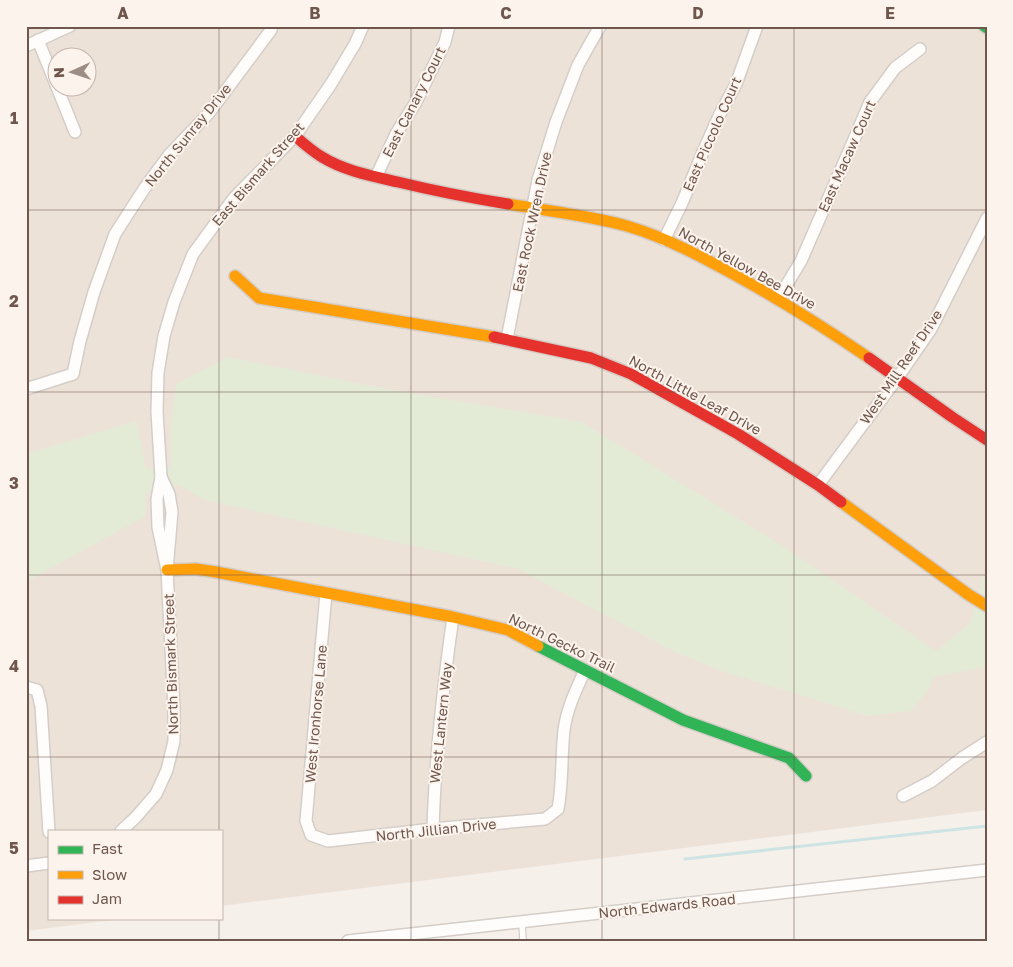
<svg xmlns="http://www.w3.org/2000/svg" width="1013" height="967" viewBox="0 0 1013 967" font-family="'Golos Text',sans-serif">
<rect width="100%" height="100%" fill="#f5f0ea"/>
<path fill="#ede2d8" fill-rule="evenodd" d="M26 26H987V810L221 906V831H49V918H128L26 931ZM58 58H88V88H58Z"/>
<polygon fill="#e3ead6" points="228,357 387,389 582,422 786,548 936,651 970,623 983,577 987,573 987,667 933,677 929,689 911,711 868,716 719,670 673,651 518,569 205,500 178,485 146,493 145,516 26,582 26,454 136,421 146,469 171,466 170,429 176,384"/>
<g fill="none" stroke-linecap="round" stroke-linejoin="round">
<polyline stroke="#cee3e3" stroke-width="3" points="685,859 987,826"/>
<g stroke="#d4cdc8" stroke-width="8">
<polyline id="lane" points="522,922 523,941"/>
</g>
<g stroke="#d4cdc8" stroke-width="14">
<g id="street">
<polyline points="38,40 75,132"/>
<polyline points="26,46 70,26"/>
<polyline points="376,177 396,134 416,102 445,42 449,26"/>
<polyline points="664,240 682,203 703,152 719,116 736,84 757,26"/>
<polyline points="778,299 801,261 853,142 870,102 895,68 920,49"/>
<polyline points="507,339 538,180 556,122 578,65 600,26"/>
<polyline points="26,389 73,374 80,341 94,292 115,234 144,189 169,155 209,113 271,30 272,26"/>
<polyline points="818,485 898,377 931,329 987,218"/>
<polyline points="167,570 158,527 157,499 161,477 157,412 158,373 164,336 174,302 193,254 234,198 295,136 331,84 355,44 363,26"/>
<path d="M326 593 306 821 311 835 328 841 433 829 545 819 558 809C563 782 561 756 564 730 567 708 576 690 585 670"/>
<polyline points="26,687 37,690 41,706 49,832"/>
<polyline points="903,796 932,781 962,758 987,742"/>
<path d="M433 829C435 758 443 687 453 617"/>
<polyline points="121,831 136,817 156,794 167,770 174,741 174,709 167,570 172,512 169,494 161,477"/>
<polyline points="26,866 49,863"/>
<polyline points="348,941 987,870"/>
</g>
</g>
<g stroke="#d4ccc6" stroke-width="14">
<g id="fast">
<polyline points="984,26 987,28"/>
<polyline points="538,646 683,720 789,758 806,776"/>
</g>
</g>
<g stroke="#d4ccc6" stroke-width="14">
<g id="slow">
<path d="M508 204C547 211 588 215 627 226 668 238 706 259 744 280 787 304 828 330 869 358"/>
<polyline points="235,276 259,298 494,337"/>
<polyline points="841,502 969,595 987,606"/>
<polyline points="167,570 196,569 216,572 453,617 508,630 538,646"/>
</g>
</g>
<g stroke="#d4ccc6" stroke-width="14">
<g id="jam">
<path d="M295 136C304 144 312 151 322 157 345 171 372 176 398 182 435 191 471 198 508 204"/>
<polyline points="494,337 591,358 631,374 738,434 818,485 841,502"/>
<polyline points="869,358 952,417 987,440"/>
</g>
</g>
<use href="#lane" stroke="#fefdfc" stroke-width="5.5"/>
<use href="#street" stroke="#fefdfc" stroke-width="11"/>
<use href="#fast" stroke="#30b455" stroke-width="11"/>
<use href="#slow" stroke="#ff9f0a" stroke-width="11"/>
<use href="#jam" stroke="#e5322d" stroke-width="11"/>
</g>
<path fill="none" stroke="#6f574e" stroke-width="1" stroke-opacity="0.55" d="M219 26V831M411 26V941M602 26V941M794 26V941M26 210H987M26 392H987M26 575H987M26 757H987M219 918V941"/>
<g text-anchor="middle" stroke-width="4" stroke-linejoin="round" paint-order="stroke">
<g font-size="14" fill="#6f574e" stroke="#fcf4ec">
<text transform="translate(414 102) rotate(-63)" y="5">East Canary Court</text>
<text transform="translate(712 134) rotate(-66)" y="5">East Piccolo Court</text>
<text transform="translate(188 135) rotate(-51)" y="5">North Sunray Drive</text>
<text transform="translate(847 156) rotate(-66)" y="5">East Macaw Court</text>
<text transform="translate(258 174) rotate(-49)" y="5">East Bismark Street</text>
<text transform="translate(532 222) rotate(-78)" y="5">East Rock Wren Drive</text>
<text transform="translate(747 268) rotate(29)" y="5">North Yellow Bee Drive</text>
<text transform="translate(901 367) rotate(-56)" y="5">West Mill Reef Drive</text>
<text transform="translate(695 395) rotate(29)" y="5">North Little Leaf Drive</text>
<text transform="translate(562 643) rotate(26)" y="5">North Gecko Trail</text>
<text transform="translate(171 664) rotate(-92)" y="5">North Bismark Street</text>
<text transform="translate(316 714) rotate(-85)" y="5">West Ironhorse Lane</text>
<text transform="translate(441 723) rotate(-84)" y="5">West Lantern Way</text>
<text transform="translate(436 830) rotate(-6)" y="5">North Jillian Drive</text>
<text transform="translate(667 906) rotate(-6)" y="5">North Edwards Road</text>
</g>
</g>
<rect width="1013" height="967" fill="none" stroke="#fcf4ec" stroke-width="55"/>
<rect x="48" y="830" width="175" height="90" fill="#fcf4ec" stroke="#c4b5ad"/>
<rect x="58" y="846" width="25" height="8" fill="#30b455" stroke="#c4b5ad"/>
<text x="92" y="854" font-size="15" fill="#6f574e">Fast</text>
<rect x="58" y="871" width="25" height="8" fill="#ff9f0a" stroke="#c4b5ad"/>
<text x="92" y="880" font-size="15" fill="#6f574e">Slow</text>
<rect x="58" y="896" width="25" height="8" fill="#e5322d" stroke="#c4b5ad"/>
<text x="92" y="904" font-size="15" fill="#6f574e">Jam</text>
<g transform="translate(72 72) rotate(267)"><circle r="24" fill="#fcf4ec" stroke="#c4b5ad"/>
<path d="M0-4L9 19L0 12L-9 19Z" fill="#9e8d85"/>
<text y="-8" font-size="14" font-weight="bold" text-anchor="middle" fill="#6f574e">N</text>
</g>
<rect x="28" y="28" width="958" height="912" fill="none" stroke="#6f574e" stroke-width="2"/>
<g font-size="16" text-anchor="middle" font-weight="bold" fill="#6f574e">
<text x="123" y="19">A</text>
<text x="315" y="19">B</text>
<text x="506" y="19">C</text>
<text x="698" y="19">D</text>
<text x="890" y="19">E</text>
<text x="14" y="124">1</text>
<text x="14" y="307">2</text>
<text x="14" y="489">3</text>
<text x="14" y="672">4</text>
<text x="14" y="854">5</text>
</g>
</svg>
